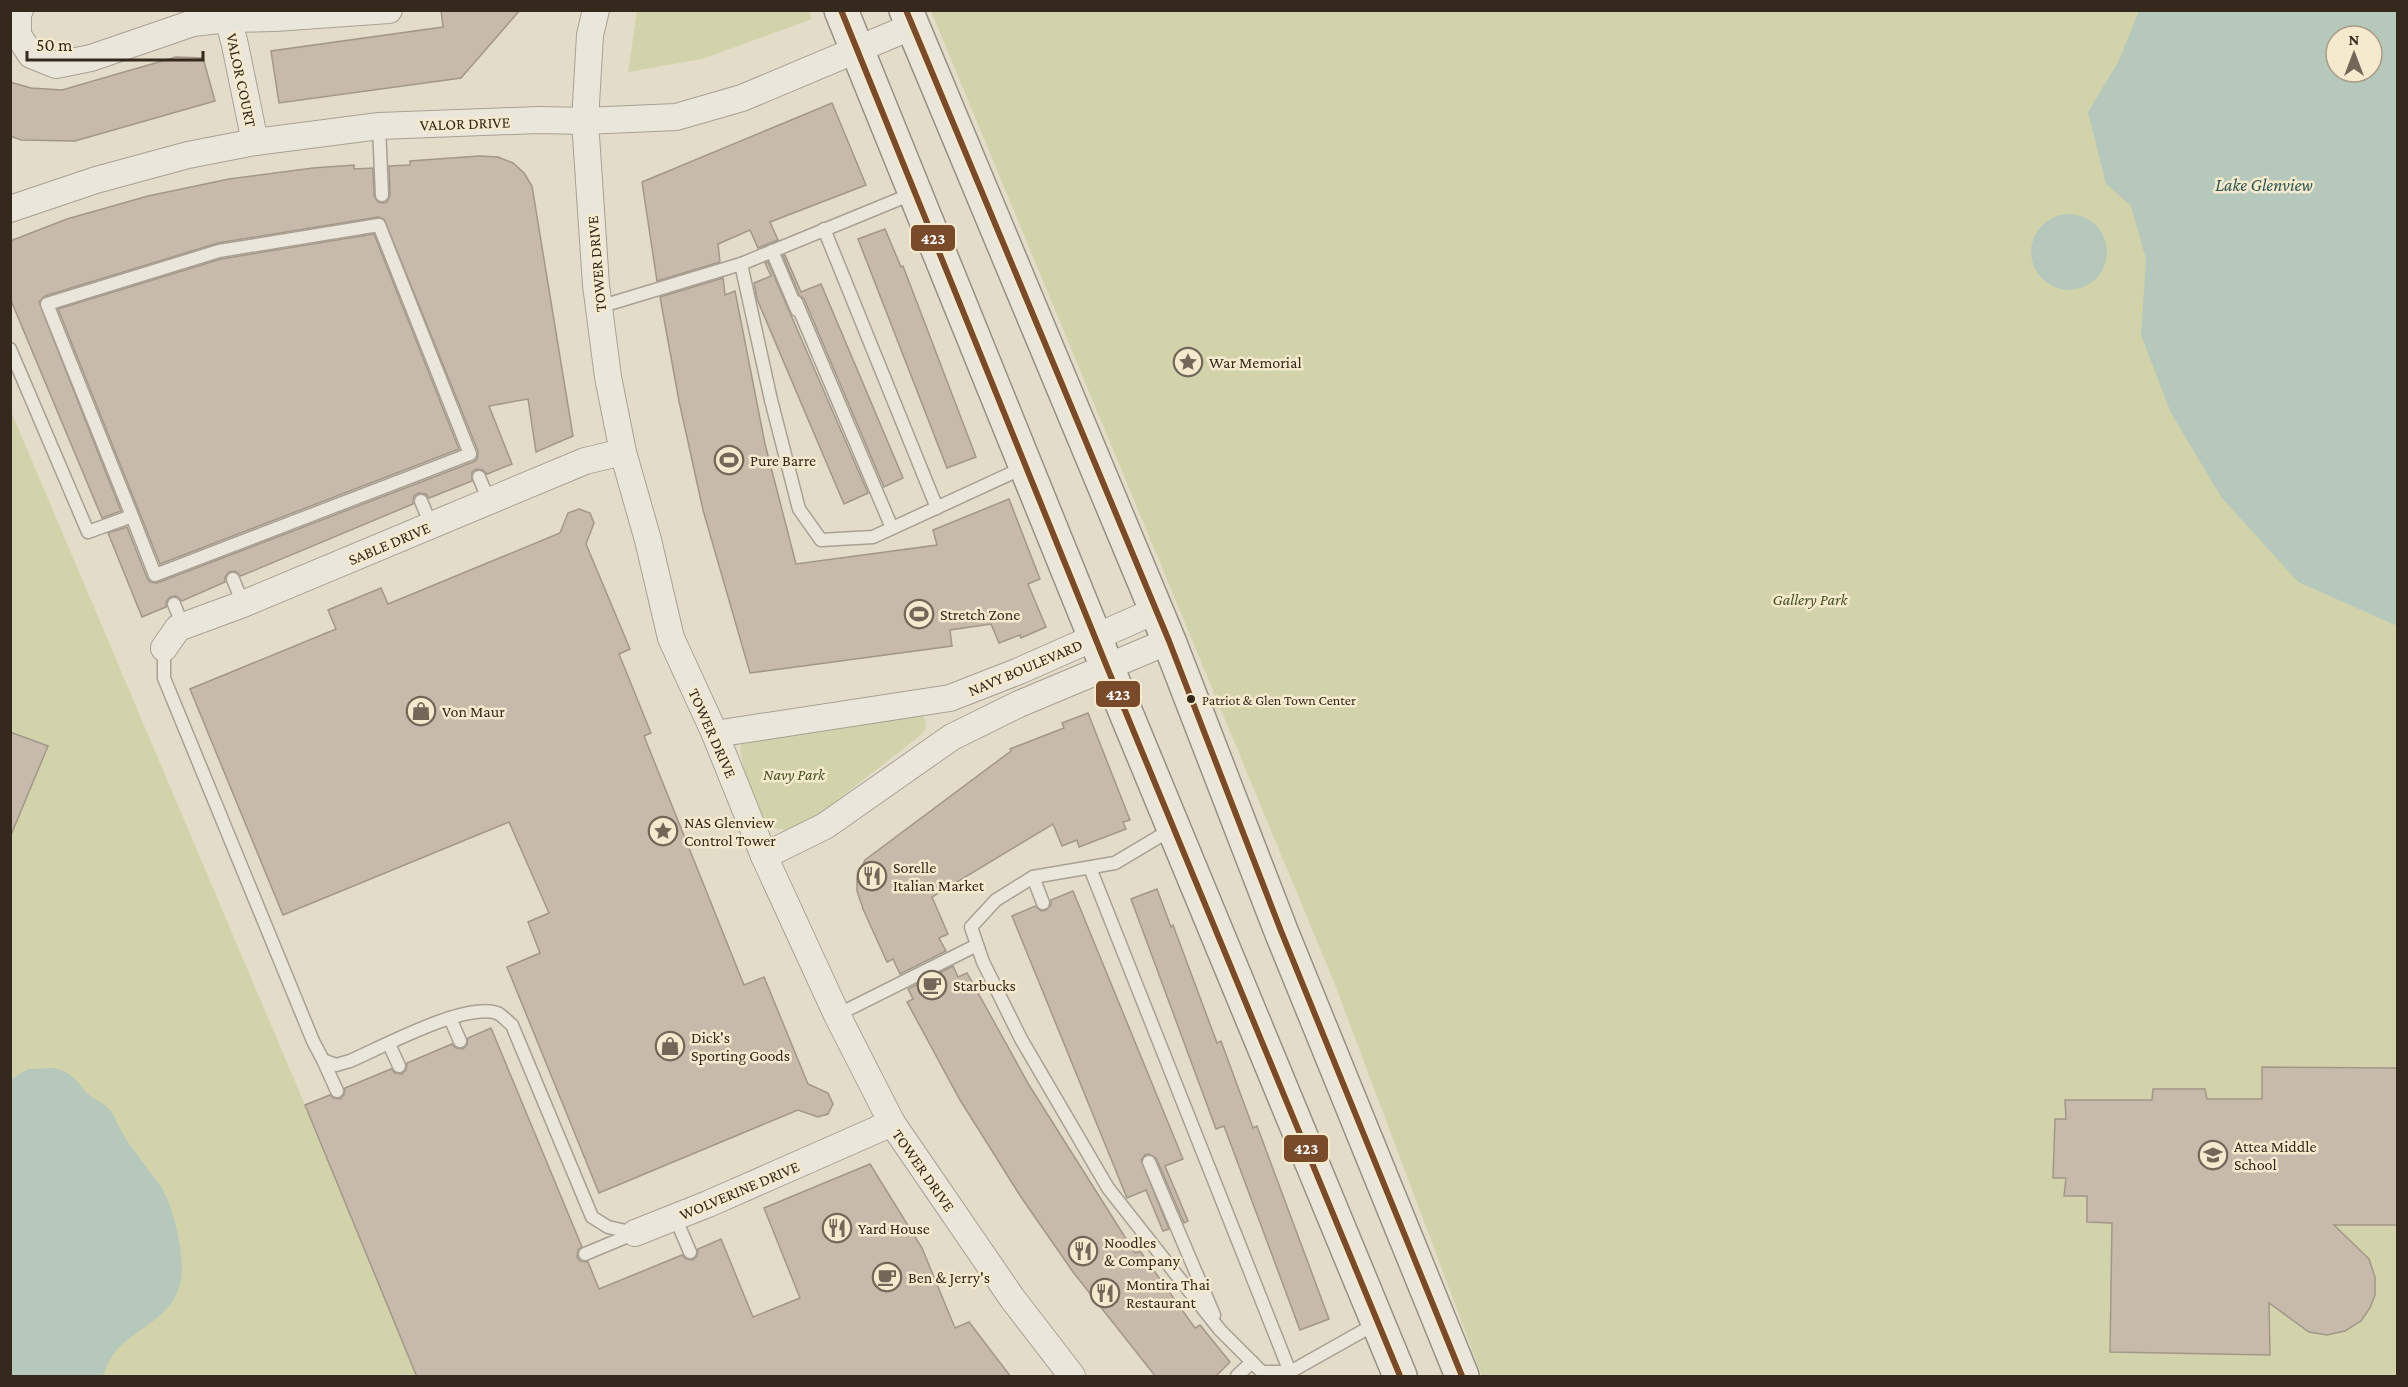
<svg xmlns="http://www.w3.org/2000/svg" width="2408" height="1387" viewBox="0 0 2408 1387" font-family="'Crimson Pro',serif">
<rect width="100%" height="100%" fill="#e3dcc9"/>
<g fill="#d2d3ab" fill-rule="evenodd">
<polygon points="637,11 809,11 812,19 702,59 628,72"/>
<path d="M931 11H2397V1376H1482L1336 987ZM2336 36H2372V72H2336Z"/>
<polygon points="10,409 305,1105 417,1376 11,1376"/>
<polygon points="921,714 925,719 926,728 922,734 808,823 789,831 769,827 760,821 744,769 740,751 742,741"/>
</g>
<g fill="#b6c8bc" fill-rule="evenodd">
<path d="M2139 11H2397V626L2298 582 2221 497 2171 413 2141 335 2146 259 2131 206 2106 184 2088 112 2118 62ZM2336 36H2372V72H2336Z"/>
<circle cx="2069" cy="252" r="38"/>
<path d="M53 1068C69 1071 75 1078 85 1091 92 1099 103 1102 110 1110 116 1118 118 1126 123 1134 128 1143 135 1152 142 1161 150 1173 161 1184 167 1198 176 1219 187 1267 179 1288 169 1319 134 1329 115 1352 109 1359 106 1368 103 1376H11V1079L28 1069Z"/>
</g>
<g fill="#c7baaa" stroke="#a29789" stroke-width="1.5">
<polygon points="441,10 520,10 461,78 279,103 271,51 443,27"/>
<polygon points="176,57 203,58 215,101 75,141 21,140 10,136 10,82 31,88 62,90"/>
<polygon points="832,103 866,185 770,222 778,240 758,248 750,230 718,244 720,262 657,281 642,182"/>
<polygon points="479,156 498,157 513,163 524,173 532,186 573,436 536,452 528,399 489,406 512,464 487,474 483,470 476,469 472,472 472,481 429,498 426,494 418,493 414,496 413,504 241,576 235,571 229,572 225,577 225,582 182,601 176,596 170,597 166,602 166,607 142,617 108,533 127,527 147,578 150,582 157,583 473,462 477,459 478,451 384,219 378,217 218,243 45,296 39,302 121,511 102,518 10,298 10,241 67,219 148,196 229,179 313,168 354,165 354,169 373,168 374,196 378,202 383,203 387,202 390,195 389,166 410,165 410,161"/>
<polygon points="885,229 901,267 903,266 976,457 947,468 858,239"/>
<polygon points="374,234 459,449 160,564 58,309 221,259"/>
<polygon points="785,255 801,292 821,284 903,478 884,487 804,299 799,295 783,256"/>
<polygon points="768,262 868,493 844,504 757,299 754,283 771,276 765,263"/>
<polygon points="723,278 725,295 735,291 765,444 796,564 937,545 933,530 1009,499 1040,579 1028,584 1046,627 1021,638 1020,635 999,643 991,624 950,630 952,646 750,673 703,510 679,401 660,297"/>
<polygon points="579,509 590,513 594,523 586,544 630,649 619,654 651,733 644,736 744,985 764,977 808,1084 828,1093 833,1104 828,1114 818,1117 798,1110 599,1193 507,967 540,953 528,922 549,913 509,822 283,915 190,689 336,629 328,610 381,588 388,604 560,533 568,513"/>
<polygon points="1088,713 1130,820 1123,822 1126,829 1079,847 1077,840 1062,846 1053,824 932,897 948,934 939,938 946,951 900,974 893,959 887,962 863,909 857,891 857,879 865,860 1011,751 1010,749 1064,728 1062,723"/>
<polygon points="10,732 48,746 11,835 10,835"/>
<polygon points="1157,889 1171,927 1173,925 1217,1043 1221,1041 1253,1128 1257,1126 1329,1319 1300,1330 1224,1126 1216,1129 1131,899"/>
<polygon points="1073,891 1183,1159 1165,1166 1188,1221 1184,1223 1156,1158 1149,1154 1145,1155 1141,1160 1169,1229 1163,1231 1146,1190 1127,1198 1012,916 1035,906 1041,911 1046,910 1051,905 1051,900"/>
<polygon points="953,966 958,977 967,973 1029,1085 1135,1253 1140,1251 1195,1328 1200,1325 1230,1362 1215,1377 1156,1377 1073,1272 1021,1197 960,1100 907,1002 913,999 908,989"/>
<polygon points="491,1028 582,1247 578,1250 577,1257 580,1261 588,1262 599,1289 682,1255 686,1259 693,1260 697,1256 698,1249 721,1239 753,1317 800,1298 764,1208 870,1164 922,1248 955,1328 969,1322 1011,1377 417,1377 305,1105 330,1095 333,1098 340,1099 344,1095 345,1088 391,1069 395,1073 402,1074 406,1070 407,1063 452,1044 456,1048 463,1049 467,1045 468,1038"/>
<polygon points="2262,1067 2397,1068 2397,1225 2334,1225 2369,1259 2375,1277 2375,1295 2370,1308 2361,1321 2345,1331 2327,1335 2309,1332 2269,1303 2270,1355 2110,1352 2112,1223 2087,1222 2087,1196 2064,1196 2066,1178 2053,1178 2055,1119 2066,1119 2065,1100 2152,1100 2153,1089 2205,1089 2207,1099 2262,1099"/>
</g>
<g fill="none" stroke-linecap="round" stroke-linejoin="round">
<g stroke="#a8a093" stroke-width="15">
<g id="service">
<polyline points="379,126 382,195"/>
<polyline points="914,193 741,264 771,400 799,509 821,540 873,537 1025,467"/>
<polyline points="824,229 937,508"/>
<polyline points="772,251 797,310"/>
<polyline points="796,302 892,528"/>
<polyline points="599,307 741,264"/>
<polyline points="10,349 88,532 132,516 155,575 470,454 379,225 219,251 47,304 132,516"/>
<polyline points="479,477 489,501"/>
<polyline points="421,501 431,525"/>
<polyline points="233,579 243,604"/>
<polyline points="174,604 183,626"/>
<path d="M164 648V678L313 1041 323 1060 336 1065 350 1061C382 1047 465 1002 497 1013 502 1015 507 1021 512 1025L592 1217 608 1227 635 1233"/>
<polyline points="1172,829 1115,863 1033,877 996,900 971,927 983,962 1021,1039 1108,1188 1220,1330 1262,1372 1290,1372 1377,1323"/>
<polyline points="1090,868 1290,1372"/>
<polyline points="1033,877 1043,903"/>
<polyline points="837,1015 977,945"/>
<polyline points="450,1018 460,1041"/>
<polyline points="389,1044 399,1066"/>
<polyline points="323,1060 337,1091"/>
<polyline points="1149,1162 1214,1315"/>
<polyline points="675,1217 690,1252"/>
<polyline points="585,1254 633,1234"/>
<polyline points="1237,1376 1252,1362"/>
</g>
</g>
<g stroke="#a8a093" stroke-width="28">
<g id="minor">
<polyline points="20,10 18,13 18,35 31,55 56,65 91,58 193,23 228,19 275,18 389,10"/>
<polyline points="226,10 235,45 255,142"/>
<polyline points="596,10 590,35 585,121 596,285 608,377 623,452 648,540 671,638 715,734 764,856 837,1015 892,1123 1012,1298 1072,1376"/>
<polyline points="10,209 96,180 188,155 255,142 379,126 539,120 585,121 676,117 742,98 913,26"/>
<polyline points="164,648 178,628 243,604 585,461 623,452"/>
<polyline points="715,734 950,698 1019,671 1157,610"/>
<polyline points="764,856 825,826 952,737 1019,704 1169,641"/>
<polyline points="635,1233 708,1204 892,1123"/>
</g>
</g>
<g stroke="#979083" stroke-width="36">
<g id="secondary">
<polyline points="841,10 1107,667 1400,1376"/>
<polyline points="906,10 1169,641 1281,931 1462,1376"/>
</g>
</g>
<use href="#service" stroke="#ebe6db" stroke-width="12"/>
<use href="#minor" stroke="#ebe6db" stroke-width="26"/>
<use href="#secondary" stroke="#ebe6db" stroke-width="33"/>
<g stroke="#f5eace" stroke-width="10">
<g id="bus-1">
<polyline points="841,10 1107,667 1400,1376"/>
<polyline points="906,10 1169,641 1281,931 1462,1376"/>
</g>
</g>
<use href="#bus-1" stroke="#7a4b2a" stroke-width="6"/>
</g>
<defs>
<g id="sight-ring" transform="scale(1.5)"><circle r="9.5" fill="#f5eace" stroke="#726759" stroke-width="1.5"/><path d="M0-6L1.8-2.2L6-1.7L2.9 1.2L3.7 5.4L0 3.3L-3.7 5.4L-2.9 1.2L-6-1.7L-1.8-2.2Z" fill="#726759"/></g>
<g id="stadium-ring" transform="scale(1.5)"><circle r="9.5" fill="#f5eace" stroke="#726759" stroke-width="1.5"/><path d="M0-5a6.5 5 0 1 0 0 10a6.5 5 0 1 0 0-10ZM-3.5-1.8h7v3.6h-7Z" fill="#726759"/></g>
<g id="shop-ring" transform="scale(1.5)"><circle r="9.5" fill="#f5eace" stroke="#726759" stroke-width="1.5"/><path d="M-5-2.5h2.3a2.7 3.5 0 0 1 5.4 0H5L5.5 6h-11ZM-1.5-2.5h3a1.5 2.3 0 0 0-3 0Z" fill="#726759"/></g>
<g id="restaurant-ring" transform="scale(1.5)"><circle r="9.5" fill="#f5eace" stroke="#726759" stroke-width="1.5"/><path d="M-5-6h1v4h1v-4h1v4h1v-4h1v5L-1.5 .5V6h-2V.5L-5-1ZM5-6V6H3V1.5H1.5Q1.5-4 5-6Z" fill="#726759"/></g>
<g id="cafe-ring" transform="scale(1.5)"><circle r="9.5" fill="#f5eace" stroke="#726759" stroke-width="1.5"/><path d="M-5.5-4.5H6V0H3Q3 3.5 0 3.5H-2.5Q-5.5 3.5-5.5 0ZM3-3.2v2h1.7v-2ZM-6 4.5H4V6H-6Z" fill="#726759"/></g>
<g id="school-ring" transform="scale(1.5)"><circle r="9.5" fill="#f5eace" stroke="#726759" stroke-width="1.5"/><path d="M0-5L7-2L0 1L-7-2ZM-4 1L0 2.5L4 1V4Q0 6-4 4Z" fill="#726759"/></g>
</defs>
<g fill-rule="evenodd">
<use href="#sight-ring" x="1188" y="362"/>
<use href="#stadium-ring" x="729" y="460"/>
<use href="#stadium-ring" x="919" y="614"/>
<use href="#shop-ring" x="421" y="711"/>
<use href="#sight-ring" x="663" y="831"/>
<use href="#restaurant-ring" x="872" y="876"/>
<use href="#cafe-ring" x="932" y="985"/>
<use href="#shop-ring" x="670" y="1046"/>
<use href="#school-ring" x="2213" y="1155"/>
<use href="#restaurant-ring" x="837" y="1228"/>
<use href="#restaurant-ring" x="1083" y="1251"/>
<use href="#cafe-ring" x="887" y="1277"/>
<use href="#restaurant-ring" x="1105" y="1293"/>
</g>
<circle fill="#35281c" stroke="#f5eace" stroke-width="2" cx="1191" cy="699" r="5"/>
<g text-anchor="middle" stroke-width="5" stroke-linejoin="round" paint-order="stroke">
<g font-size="14" fill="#35281c" stroke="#f5eace" text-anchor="start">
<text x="1202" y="705">Patriot &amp; Glen Town Center</text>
</g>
<g font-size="16" fill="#35281c" stroke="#f5eace">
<text transform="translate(242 80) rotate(78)" y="6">VALOR COURT</text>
<text transform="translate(465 123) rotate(-2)" y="6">VALOR DRIVE</text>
<text transform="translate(596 264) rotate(-95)" y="6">TOWER DRIVE</text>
<text transform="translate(389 543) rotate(-23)" y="6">SABLE DRIVE</text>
<text transform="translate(1025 667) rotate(-23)" y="6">NAVY BOULEVARD</text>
<text transform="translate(713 733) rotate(66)" y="6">TOWER DRIVE</text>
<text transform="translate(924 1170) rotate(55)" y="6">TOWER DRIVE</text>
<text transform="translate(739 1190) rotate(-23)" y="6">WOLVERINE DRIVE</text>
</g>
<g font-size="16" fill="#35281c" stroke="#f5eace" text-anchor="start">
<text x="1209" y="368">War Memorial</text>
<text x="750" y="466">Pure Barre</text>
<text x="940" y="620">Stretch Zone</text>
<text x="442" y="717">Von Maur</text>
<text x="684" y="828">NAS Glenview<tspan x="684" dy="18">Control Tower</tspan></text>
<text x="893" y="873">Sorelle<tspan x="893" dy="18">Italian Market</tspan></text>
<text x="953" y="991">Starbucks</text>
<text x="691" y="1043">Dick's<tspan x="691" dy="18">Sporting Goods</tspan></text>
<text x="2234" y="1152">Attea Middle<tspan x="2234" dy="18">School</tspan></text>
<text x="858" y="1234">Yard House</text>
<text x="1104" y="1248">Noodles<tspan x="1104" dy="18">&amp; Company</tspan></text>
<text x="908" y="1283">Ben &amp; Jerry's</text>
<text x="1126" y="1290">Montira Thai<tspan x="1126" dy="18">Restaurant</tspan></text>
</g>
<g font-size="16" font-style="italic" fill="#455222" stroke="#f5eace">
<text x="1810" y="605">Gallery Park</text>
<text x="794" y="780">Navy Park</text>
</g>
<g font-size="18" font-style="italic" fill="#2a5553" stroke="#f5eace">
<text x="2264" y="191">Lake Glenview</text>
</g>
</g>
<g stroke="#f5eace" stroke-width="2">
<rect x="910" y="224" width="46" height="28" rx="6" fill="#7a4b2a"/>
<rect x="1095" y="680" width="46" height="28" rx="6" fill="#7a4b2a"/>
<rect x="1283" y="1134" width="46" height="29" rx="6" fill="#7a4b2a"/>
</g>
<g font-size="16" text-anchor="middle" font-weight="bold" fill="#fff">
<text x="933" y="244">423</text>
<text x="1118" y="700">423</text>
<text x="1306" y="1154">423</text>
</g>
<rect width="2408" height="1387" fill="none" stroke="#35281c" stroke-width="24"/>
<g transform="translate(2354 54)"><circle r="28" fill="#f5eace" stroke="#a89c87" stroke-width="1.5"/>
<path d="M0-4.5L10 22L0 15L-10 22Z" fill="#726759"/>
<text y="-9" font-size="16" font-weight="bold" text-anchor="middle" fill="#35281c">N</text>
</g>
<path d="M27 51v9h176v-9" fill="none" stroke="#35281c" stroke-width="3"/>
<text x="36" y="51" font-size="18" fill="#35281c" stroke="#f5eace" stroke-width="4.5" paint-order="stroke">50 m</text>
</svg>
